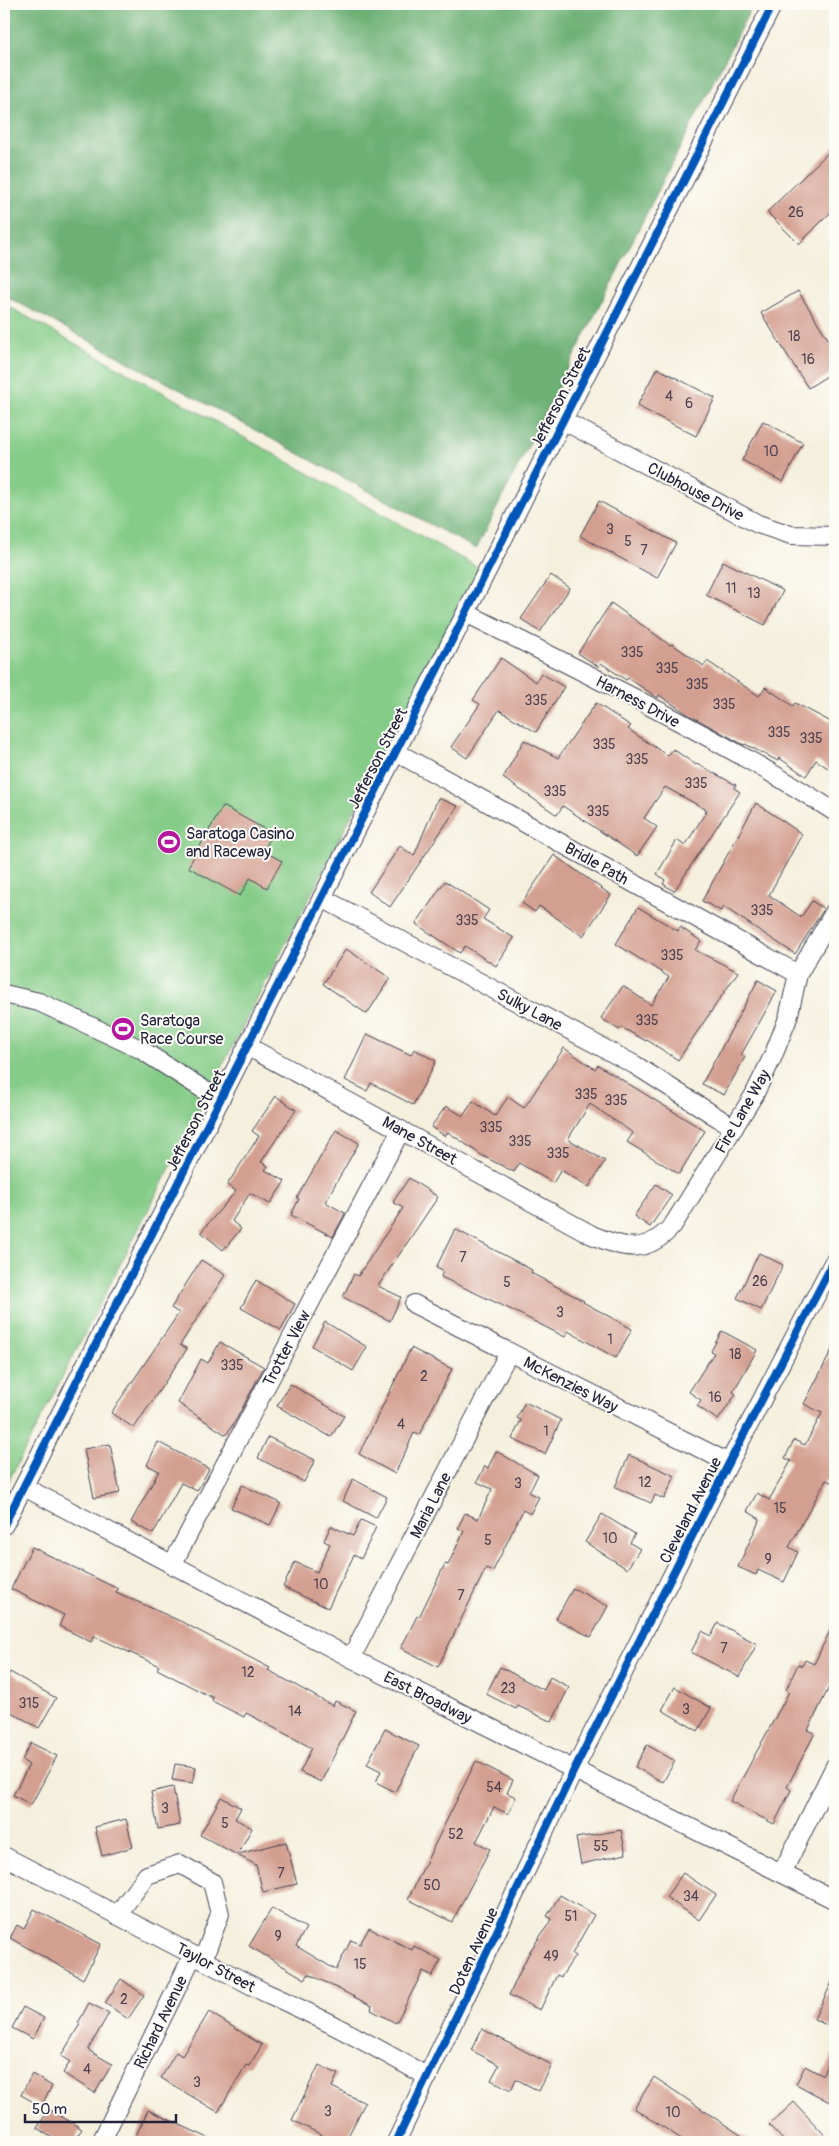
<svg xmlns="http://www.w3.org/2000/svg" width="839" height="2146" viewBox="0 0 839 2146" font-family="Pangolin,sans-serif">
<rect width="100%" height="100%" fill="#fdfcf7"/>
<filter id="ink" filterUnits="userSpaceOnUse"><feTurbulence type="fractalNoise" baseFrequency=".02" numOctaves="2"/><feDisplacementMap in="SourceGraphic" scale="10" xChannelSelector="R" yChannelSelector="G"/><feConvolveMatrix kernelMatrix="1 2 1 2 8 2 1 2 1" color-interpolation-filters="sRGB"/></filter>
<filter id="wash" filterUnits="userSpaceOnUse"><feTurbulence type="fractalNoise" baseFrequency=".0096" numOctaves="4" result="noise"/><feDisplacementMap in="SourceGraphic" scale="20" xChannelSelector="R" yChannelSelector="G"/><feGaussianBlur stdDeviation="1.12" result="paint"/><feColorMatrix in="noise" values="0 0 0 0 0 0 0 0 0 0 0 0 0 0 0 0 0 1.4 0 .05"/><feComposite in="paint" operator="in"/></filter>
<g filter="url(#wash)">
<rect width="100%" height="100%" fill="#f5f0de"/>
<polygon fill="#85cc88" stroke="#547762" points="4,304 479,568 4,1490"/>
<polygon fill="#6cb074" stroke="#476958" points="4,4 753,4 476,549 4,295"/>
<g id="blocks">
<g fill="#d39f90">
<polygon points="835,146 835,208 799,244 767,212"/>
<polygon points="798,291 835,350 835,371 808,388 761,313"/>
<polygon points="657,368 715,398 696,436 637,406"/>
<polygon points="763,421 803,443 783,482 742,460"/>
<polygon points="599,501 676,543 657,578 580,536"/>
<polygon points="723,561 783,591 765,625 706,595"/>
<polygon points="551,575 570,588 540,632 521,619"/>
<polygon points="611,603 670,645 672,644 704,666 707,661 759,696 765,687 793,706 795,703 835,724 835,773 816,760 806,776 779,758 778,761 745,744 744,745 689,715 659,695 658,698 628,678 626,680 601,663 599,667 578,653"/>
<polygon points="501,658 536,682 541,673 564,687 536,732 499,710 467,758 451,747 480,704 473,700"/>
<polygon points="596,703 631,726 628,729 668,756 673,749 696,765 697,764 736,785 734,788 740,792 674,891 663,884 665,880 657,874 677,840 685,846 707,810 665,787 644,818 657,827 637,856 563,806 557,815 503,778 524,740 558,758"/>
<polygon points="438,798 458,806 390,907 369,892 400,846 414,856"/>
<polygon points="756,803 802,834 769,895 801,917 812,901 824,909 795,954 724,907 721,911 702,901"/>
<polygon points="223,806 273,834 263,851 282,861 267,888 250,878 240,896 188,867"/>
<polygon points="554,855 611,895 583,936 539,906 535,912 522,903"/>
<polygon points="445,881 489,910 483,919 514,938 496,966 465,946 460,953 416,924"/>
<polygon points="638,907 678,931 680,927 701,941 695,950 738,972 678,1060 647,1040 646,1041 621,1027 619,1030 601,1018 623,986 651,1005 669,977 616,944"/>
<polygon points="346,949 390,978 367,1014 323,984"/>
<polygon points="758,980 777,991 741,1055 745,1057 724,1095 702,1084"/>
<polygon points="367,1034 411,1055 414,1049 436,1061 413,1105 371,1083 367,1091 345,1080"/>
<polygon points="564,1048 595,1069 598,1065 705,1131 679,1174 627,1142 633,1133 590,1104 568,1139 605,1161 589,1187 561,1170 553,1183 519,1163 514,1172 483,1156 448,1132 445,1136 431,1127 446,1106 463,1116 473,1101 495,1116 508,1097 524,1108"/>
<polygon points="276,1096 296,1110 261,1162 268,1166 265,1170 285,1181 270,1204 250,1193 232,1221 241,1229 223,1250 201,1232 236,1191 227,1185 259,1136 252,1131"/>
<polygon points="336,1130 359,1143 325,1202 345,1213 333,1237 291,1215 299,1199 297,1198"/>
<polygon points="409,1178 438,1197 378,1286 401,1297 390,1321 343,1297 354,1274 358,1276 403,1208 393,1202"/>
<polygon points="656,1184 672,1195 650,1227 634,1216"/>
<polygon points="455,1229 532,1270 531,1273 584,1301 583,1302 632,1329 616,1358 568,1331 565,1337 512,1310 441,1277 443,1271 436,1268"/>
<polygon points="759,1253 783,1265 761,1310 737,1298"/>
<polygon points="201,1260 225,1275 180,1345 187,1349 134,1428 111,1413 179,1313 171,1308"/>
<polygon points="256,1280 295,1304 281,1330 241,1308"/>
<polygon points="325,1322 367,1347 353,1371 312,1346"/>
<polygon points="722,1331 757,1350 733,1392 736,1394 718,1420 697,1406 701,1400 689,1392 714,1353 711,1351"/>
<polygon points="220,1342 264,1367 237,1418 226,1435 178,1403 201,1359 208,1363"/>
<polygon points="835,1344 835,1484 826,1480 789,1547 798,1552 784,1582 758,1570 756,1575 738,1567 760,1519 747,1511 757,1493 769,1500 791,1461 785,1458 794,1440 805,1445 822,1413 804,1404"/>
<polygon points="411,1348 452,1369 419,1435 414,1433 395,1474 359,1454"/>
<polygon points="290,1384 344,1416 331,1437 277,1406"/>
<polygon points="525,1402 561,1420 545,1454 512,1439 521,1420 517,1418"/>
<polygon points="268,1437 315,1460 304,1482 258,1458"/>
<polygon points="158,1442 209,1469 197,1491 181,1483 153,1534 131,1522 159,1471 147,1465"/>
<polygon points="110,1444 120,1493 94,1498 84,1449"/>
<polygon points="496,1451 538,1475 529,1493 539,1497 530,1514 523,1510 493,1571 486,1568 438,1667 401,1648 417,1616 419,1617 445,1564 448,1565 464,1531 458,1528 465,1513 478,1519 492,1489 477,1482 485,1466 488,1468"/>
<polygon points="629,1455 675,1476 664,1499 655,1495 651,1503 615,1487"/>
<polygon points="353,1479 387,1497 376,1518 343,1501"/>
<polygon points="242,1485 281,1503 270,1525 231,1508"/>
<polygon points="602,1514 635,1534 630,1543 640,1549 627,1569 585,1542"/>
<polygon points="361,1520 376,1527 361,1559 354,1555 328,1608 283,1587 295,1562 317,1572 330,1544 324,1541 331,1526 353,1536"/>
<polygon points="32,1547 118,1589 116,1592 182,1622 270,1668 268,1670 333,1706 335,1701 356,1711 321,1782 300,1772 312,1748 246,1713 244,1717 212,1701 213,1698 157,1669 159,1666 94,1636 91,1642 59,1626 64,1615 11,1589"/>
<polygon points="573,1588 608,1606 591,1637 556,1619"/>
<polygon points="835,1620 835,1675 808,1730 815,1733 787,1787 791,1790 774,1824 730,1801 789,1692 786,1690 798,1664 802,1666 805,1660 814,1664"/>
<polygon points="718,1623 757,1644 739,1677 691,1652 702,1631 711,1636"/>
<polygon points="500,1667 544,1690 550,1677 569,1687 552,1722 518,1706 516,1709 486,1694"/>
<polygon points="10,1672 56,1698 39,1728 4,1708 4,1683"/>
<polygon points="675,1687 711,1708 698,1731 662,1710"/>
<polygon points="385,1729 419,1746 395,1792 376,1782 381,1771 367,1764"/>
<polygon points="31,1743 57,1756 31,1805 13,1795 29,1765 22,1760"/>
<polygon points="647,1745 675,1761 663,1782 635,1767"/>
<polygon points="476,1761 513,1780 507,1793 516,1797 508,1814 494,1807 476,1842 490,1849 452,1922 408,1899"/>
<polygon points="175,1764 196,1767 193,1783 172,1780"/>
<polygon points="173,1787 180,1825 158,1829 151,1792"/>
<polygon points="221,1797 241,1808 235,1819 252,1828 238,1854 286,1842 297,1884 263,1892 256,1865 200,1835"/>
<polygon points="126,1819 133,1847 102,1856 95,1827"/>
<polygon points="621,1830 626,1854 581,1864 576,1838"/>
<polygon points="683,1873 716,1895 699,1920 666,1897"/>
<polygon points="560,1895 594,1915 572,1954 575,1956 561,1977 557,1975 540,2010 509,1995 530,1951 552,1919 547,1916"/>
<polygon points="272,1908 306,1928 296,1946 336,1970 351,1940 360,1944 369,1928 412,1950 414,1946 441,1960 432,1976 423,1971 396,2023 371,2010 372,2006 309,1974 305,1979 249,1946"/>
<polygon points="34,1909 101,1944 83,1979 10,1938 17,1925 24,1929"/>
<polygon points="835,1976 835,2029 814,2019"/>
<polygon points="121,1979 144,1995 128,2019 105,2003"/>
<polygon points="89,2003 109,2013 88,2050 112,2064 95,2093 63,2073 70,2062 61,2056 80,2024 78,2023"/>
<polygon points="23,2007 44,2018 33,2039 12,2028"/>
<polygon points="209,2012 262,2045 249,2066 246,2065 218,2112 161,2078 176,2052 182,2056"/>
<polygon points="482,2029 552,2065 539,2091 516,2079 511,2090 491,2080 499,2065 471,2050"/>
<polygon points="835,2050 835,2105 796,2084 805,2066 822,2075"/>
<polygon points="319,2065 338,2074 332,2087 365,2103 345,2142 336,2142 292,2120"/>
<polygon points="32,2074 52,2086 41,2106 21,2095"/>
<polygon points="654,2077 712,2116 751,2142 686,2142 634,2108"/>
<polygon points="794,2102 831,2142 785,2142 769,2125"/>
<polygon points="49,2109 82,2129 73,2142 58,2142 37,2128"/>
<polygon points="148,2110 217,2142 133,2142"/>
</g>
</g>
</g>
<g filter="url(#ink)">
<use href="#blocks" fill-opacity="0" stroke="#424153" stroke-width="1"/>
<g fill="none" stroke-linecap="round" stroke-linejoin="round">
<g stroke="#424153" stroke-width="20">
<g id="minor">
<polyline points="564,421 758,524 791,535 835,536"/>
<path d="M466 613C591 676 718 737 835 812"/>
<polyline points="396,752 798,974"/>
<polyline points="322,898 635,1065 734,1128"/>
<polyline points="4,994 39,1002 140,1049 220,1100"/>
<path d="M247 1046 592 1235C625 1249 647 1255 673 1225L754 1095 773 1056 788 1018 798 974 835 911"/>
<polyline points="414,1304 729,1463"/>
<polyline points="24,1487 351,1658 835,1900"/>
<polyline points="4,1525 220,1100 773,4"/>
<polyline points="172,1565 401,1130"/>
<polyline points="351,1658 509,1352"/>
<path d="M4 1856 264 1992C321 2017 374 2046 428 2077"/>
<polyline points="782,1873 835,1766"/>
<polyline points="117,1915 147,1875 180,1864 212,1882 220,1914 203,1960"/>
<polyline points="101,2142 193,1955"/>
<polyline points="396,2142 574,1770 729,1463 833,1263"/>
</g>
</g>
<use href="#minor" stroke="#fff" stroke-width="18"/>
<g stroke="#fdfcf7" stroke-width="11">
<g id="cycleway">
<polyline points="4,1525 220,1100 773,4"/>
<polyline points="396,2142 574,1770 729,1463 833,1263"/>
</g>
</g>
<use href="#cycleway" stroke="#0057b8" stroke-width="8"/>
</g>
</g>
<defs>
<g id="stadium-disc" transform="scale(1.25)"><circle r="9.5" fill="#b5179e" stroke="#fdfcf7"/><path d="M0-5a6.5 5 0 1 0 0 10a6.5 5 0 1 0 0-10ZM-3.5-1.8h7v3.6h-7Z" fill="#fff"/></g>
</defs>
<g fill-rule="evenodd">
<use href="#stadium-disc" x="169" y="842"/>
<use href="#stadium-disc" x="123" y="1029"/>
</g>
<g text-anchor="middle" stroke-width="4" stroke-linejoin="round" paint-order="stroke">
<g font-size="14" fill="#4e4150">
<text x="796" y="217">26</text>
<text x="794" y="341">18</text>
<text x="808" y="364">16</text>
<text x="669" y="401">4</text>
<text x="689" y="408">6</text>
<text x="771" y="456">10</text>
<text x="610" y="534">3</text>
<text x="628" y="546">5</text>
<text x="644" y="555">7</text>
<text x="731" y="593">11</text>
<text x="754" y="598">13</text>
<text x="632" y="657">335</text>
<text x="667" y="673">335</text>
<text x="697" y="689">335</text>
<text x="536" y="705">335</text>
<text x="724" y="709">335</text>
<text x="779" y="737">335</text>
<text x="811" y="743">335</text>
<text x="604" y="749">335</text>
<text x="637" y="764">335</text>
<text x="696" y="788">335</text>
<text x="555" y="796">335</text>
<text x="598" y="816">335</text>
<text x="762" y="915">335</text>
<text x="467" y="925">335</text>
<text x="672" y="960">335</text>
<text x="647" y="1025">335</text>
<text x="586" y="1099">335</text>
<text x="616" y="1105">335</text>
<text x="491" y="1132">335</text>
<text x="520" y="1146">335</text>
<text x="558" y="1158">335</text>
<text x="463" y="1262">7</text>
<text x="760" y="1286">26</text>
<text x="507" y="1287">5</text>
<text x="560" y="1317">3</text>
<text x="610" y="1344">1</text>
<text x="735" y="1359">18</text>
<text x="232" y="1370">335</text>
<text x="424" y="1381">2</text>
<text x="715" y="1402">16</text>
<text x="401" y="1429">4</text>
<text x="546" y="1436">1</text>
<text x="645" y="1487">12</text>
<text x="518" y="1488">3</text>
<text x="780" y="1513">15</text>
<text x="610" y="1543">10</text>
<text x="488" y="1545">5</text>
<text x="768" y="1564">9</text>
<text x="321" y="1589">10</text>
<text x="461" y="1600">7</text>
<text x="724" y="1653">7</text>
<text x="248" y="1677">12</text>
<text x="508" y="1693">23</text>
<text x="29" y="1708">315</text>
<text x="686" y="1714">3</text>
<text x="295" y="1716">14</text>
<text x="494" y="1792">54</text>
<text x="165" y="1813">3</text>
<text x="225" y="1828">5</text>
<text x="456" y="1839">52</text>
<text x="601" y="1851">55</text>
<text x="281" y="1878">7</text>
<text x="432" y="1890">50</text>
<text x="691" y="1901">34</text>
<text x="571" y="1921">51</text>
<text x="278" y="1941">9</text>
<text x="551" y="1961">49</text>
<text x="360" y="1969">15</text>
<text x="124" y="2004">2</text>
<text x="87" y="2074">4</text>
<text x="197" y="2087">3</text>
<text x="328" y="2116">3</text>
<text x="673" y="2117">10</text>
</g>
<g font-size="16" fill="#22223b" stroke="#fdfcf7">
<text transform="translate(560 397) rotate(-63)" y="6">Jefferson Street</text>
<text transform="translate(696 491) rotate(28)" y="6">Clubhouse Drive</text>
<text transform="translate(638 701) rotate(28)" y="6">Harness Drive</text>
<text transform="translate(377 758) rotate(-63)" y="6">Jefferson Street</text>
<text transform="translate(597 863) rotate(29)" y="6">Bridle Path</text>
<text transform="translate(530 1009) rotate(28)" y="6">Sulky Lane</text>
<text transform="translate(742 1111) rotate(-60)" y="6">Fire Lane Way</text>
<text transform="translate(195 1120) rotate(-63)" y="6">Jefferson Street</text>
<text transform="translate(420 1140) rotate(29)" y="6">Mane Street</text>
<text transform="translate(286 1348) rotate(-62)" y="6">Trotter View</text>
<text transform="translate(571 1384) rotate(27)" y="6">McKenzies Way</text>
<text transform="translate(430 1505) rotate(-63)" y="6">Maria Lane</text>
<text transform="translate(690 1510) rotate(-63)" y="6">Cleveland Avenue</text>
<text transform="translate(428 1697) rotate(27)" y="6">East Broadway</text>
<text transform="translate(473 1951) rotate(-65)" y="6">Doten Avenue</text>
<text transform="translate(216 1967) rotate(28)" y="6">Taylor Street</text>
<text transform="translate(160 2022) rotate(-64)" y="6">Richard Avenue</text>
</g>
<g font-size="16" fill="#22223b" stroke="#fdfcf7" text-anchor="start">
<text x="186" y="839">Saratoga Casino<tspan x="186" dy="18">and Raceway</tspan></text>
<text x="140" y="1026">Saratoga<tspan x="140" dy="18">Race Course</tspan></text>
</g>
</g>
<rect width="839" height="2146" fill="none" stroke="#fdfcf7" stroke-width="20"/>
<path d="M25 2114v8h151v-8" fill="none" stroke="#22223b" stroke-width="2.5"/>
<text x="32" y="2114" font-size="15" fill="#22223b" stroke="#fdfcf7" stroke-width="4" paint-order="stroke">50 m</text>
</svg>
